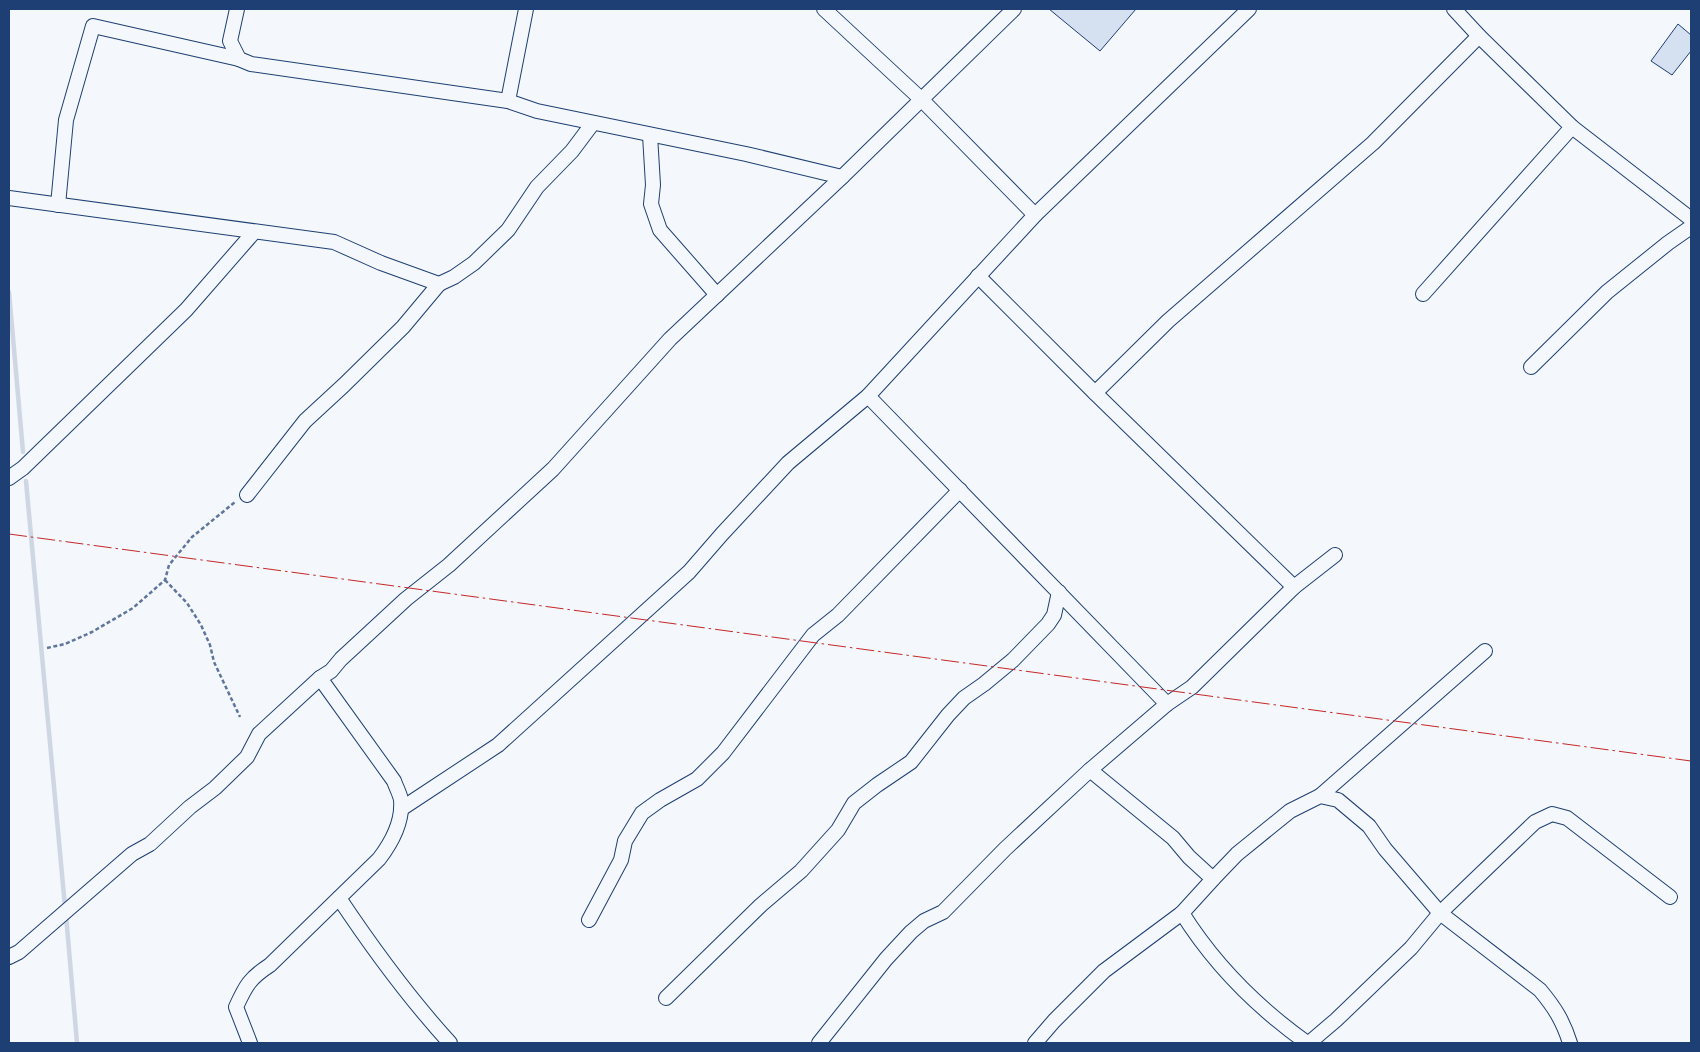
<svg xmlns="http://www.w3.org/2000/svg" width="1700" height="1052" viewBox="0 0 1700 1052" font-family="Montserrat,sans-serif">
<rect width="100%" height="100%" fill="#f4f7fb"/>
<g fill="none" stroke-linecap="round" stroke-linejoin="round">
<g stroke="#cfd7e4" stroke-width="4.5">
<polyline points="9,292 23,452"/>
<polyline points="26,481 65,907"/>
<polyline points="66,915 77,1043"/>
</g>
</g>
<g fill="#d5e0f0" stroke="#1d3f73">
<polygon points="1049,9 1136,9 1100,51"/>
<polygon points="1678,24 1691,35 1691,51 1672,75 1651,61"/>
</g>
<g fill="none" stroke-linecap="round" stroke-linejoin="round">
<g stroke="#1d3f73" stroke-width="16">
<g id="street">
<polyline points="237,9 230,41 239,59 251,64 508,101 537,111 746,154 842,177"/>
<polyline points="824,9 922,100 1035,215"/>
<polyline points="1454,9 1479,36 1572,127 1691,219"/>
<polyline points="508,101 526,9"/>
<polyline points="650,135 653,185 651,204 660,230 717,295"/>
<polyline points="9,198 334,242 381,263 439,284 454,277 474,263 508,230 537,187 572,151 593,123"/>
<polyline points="58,205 66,120 93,26 239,59"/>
<polyline points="978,276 1095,393 1294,587"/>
<polyline points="1423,294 1572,127"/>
<polyline points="1531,367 1607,292 1668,243 1691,227"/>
<polyline points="1095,393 1168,321 1373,143 1479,36"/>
<polyline points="868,396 1167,704 1192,687 1294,587 1335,555"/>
<polyline points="9,478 23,468 186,310 254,232"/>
<polyline points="247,495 305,421 344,385 403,327 439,284"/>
<path d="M1090 770 1173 838 1189 857 1213 879 1237 854 1290 811 1320 796 1338 800 1369 826 1385 849 1440 913 1540 990C1555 1008 1563 1021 1570 1043"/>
<polyline points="1320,796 1485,651"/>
<polyline points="401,809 498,745 689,572 722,534 788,463 868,396 1035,215 1249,9"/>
<path d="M339 898C373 949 409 998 450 1043"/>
<path d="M1182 913C1214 964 1258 1008 1307 1043"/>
<polyline points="589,920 621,860 625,841 642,813 660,800 697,779 723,753 813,635 838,615 960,490"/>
<polyline points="9,957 19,952 132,854 150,844 190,807 215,788 247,757 259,734 320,678"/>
<polyline points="666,998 761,905 801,871 838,830 854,803 877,785 911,762 948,715 964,698 984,684 1013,660 1048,624 1054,615 1059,592"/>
<path d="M250 1043 236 1007C246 985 250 978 270 965L379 859C392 842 403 822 401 800 400 794 396 787 394 781L320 678 331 671 341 659 406 599 449 565 553 469 670 339 842 177 1014 9"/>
<polyline points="819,1043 886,959 911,932 924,921 943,912 1005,849 1090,770 1167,704"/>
<polyline points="1035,1043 1054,1021 1104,971 1182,913 1213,879"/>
<polyline points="1309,1043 1336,1020 1411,948 1440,913 1535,822 1552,814 1567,818 1670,897"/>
</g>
</g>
<g stroke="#5e769c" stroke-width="2.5" stroke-dasharray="4 2.5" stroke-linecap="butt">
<polyline points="165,580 187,603 201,625 210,645 214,662 240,717"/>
<polyline points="47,648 65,644 92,632 133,608 165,580 169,565 192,537 235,502"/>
</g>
<use href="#street" stroke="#f4f7fb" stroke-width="14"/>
<polyline stroke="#c62828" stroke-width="1" stroke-dasharray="18 4 2.5 4" stroke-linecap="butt" points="9,534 1691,761"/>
</g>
<rect width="1700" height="1052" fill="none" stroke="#1d3f73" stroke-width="20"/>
</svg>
